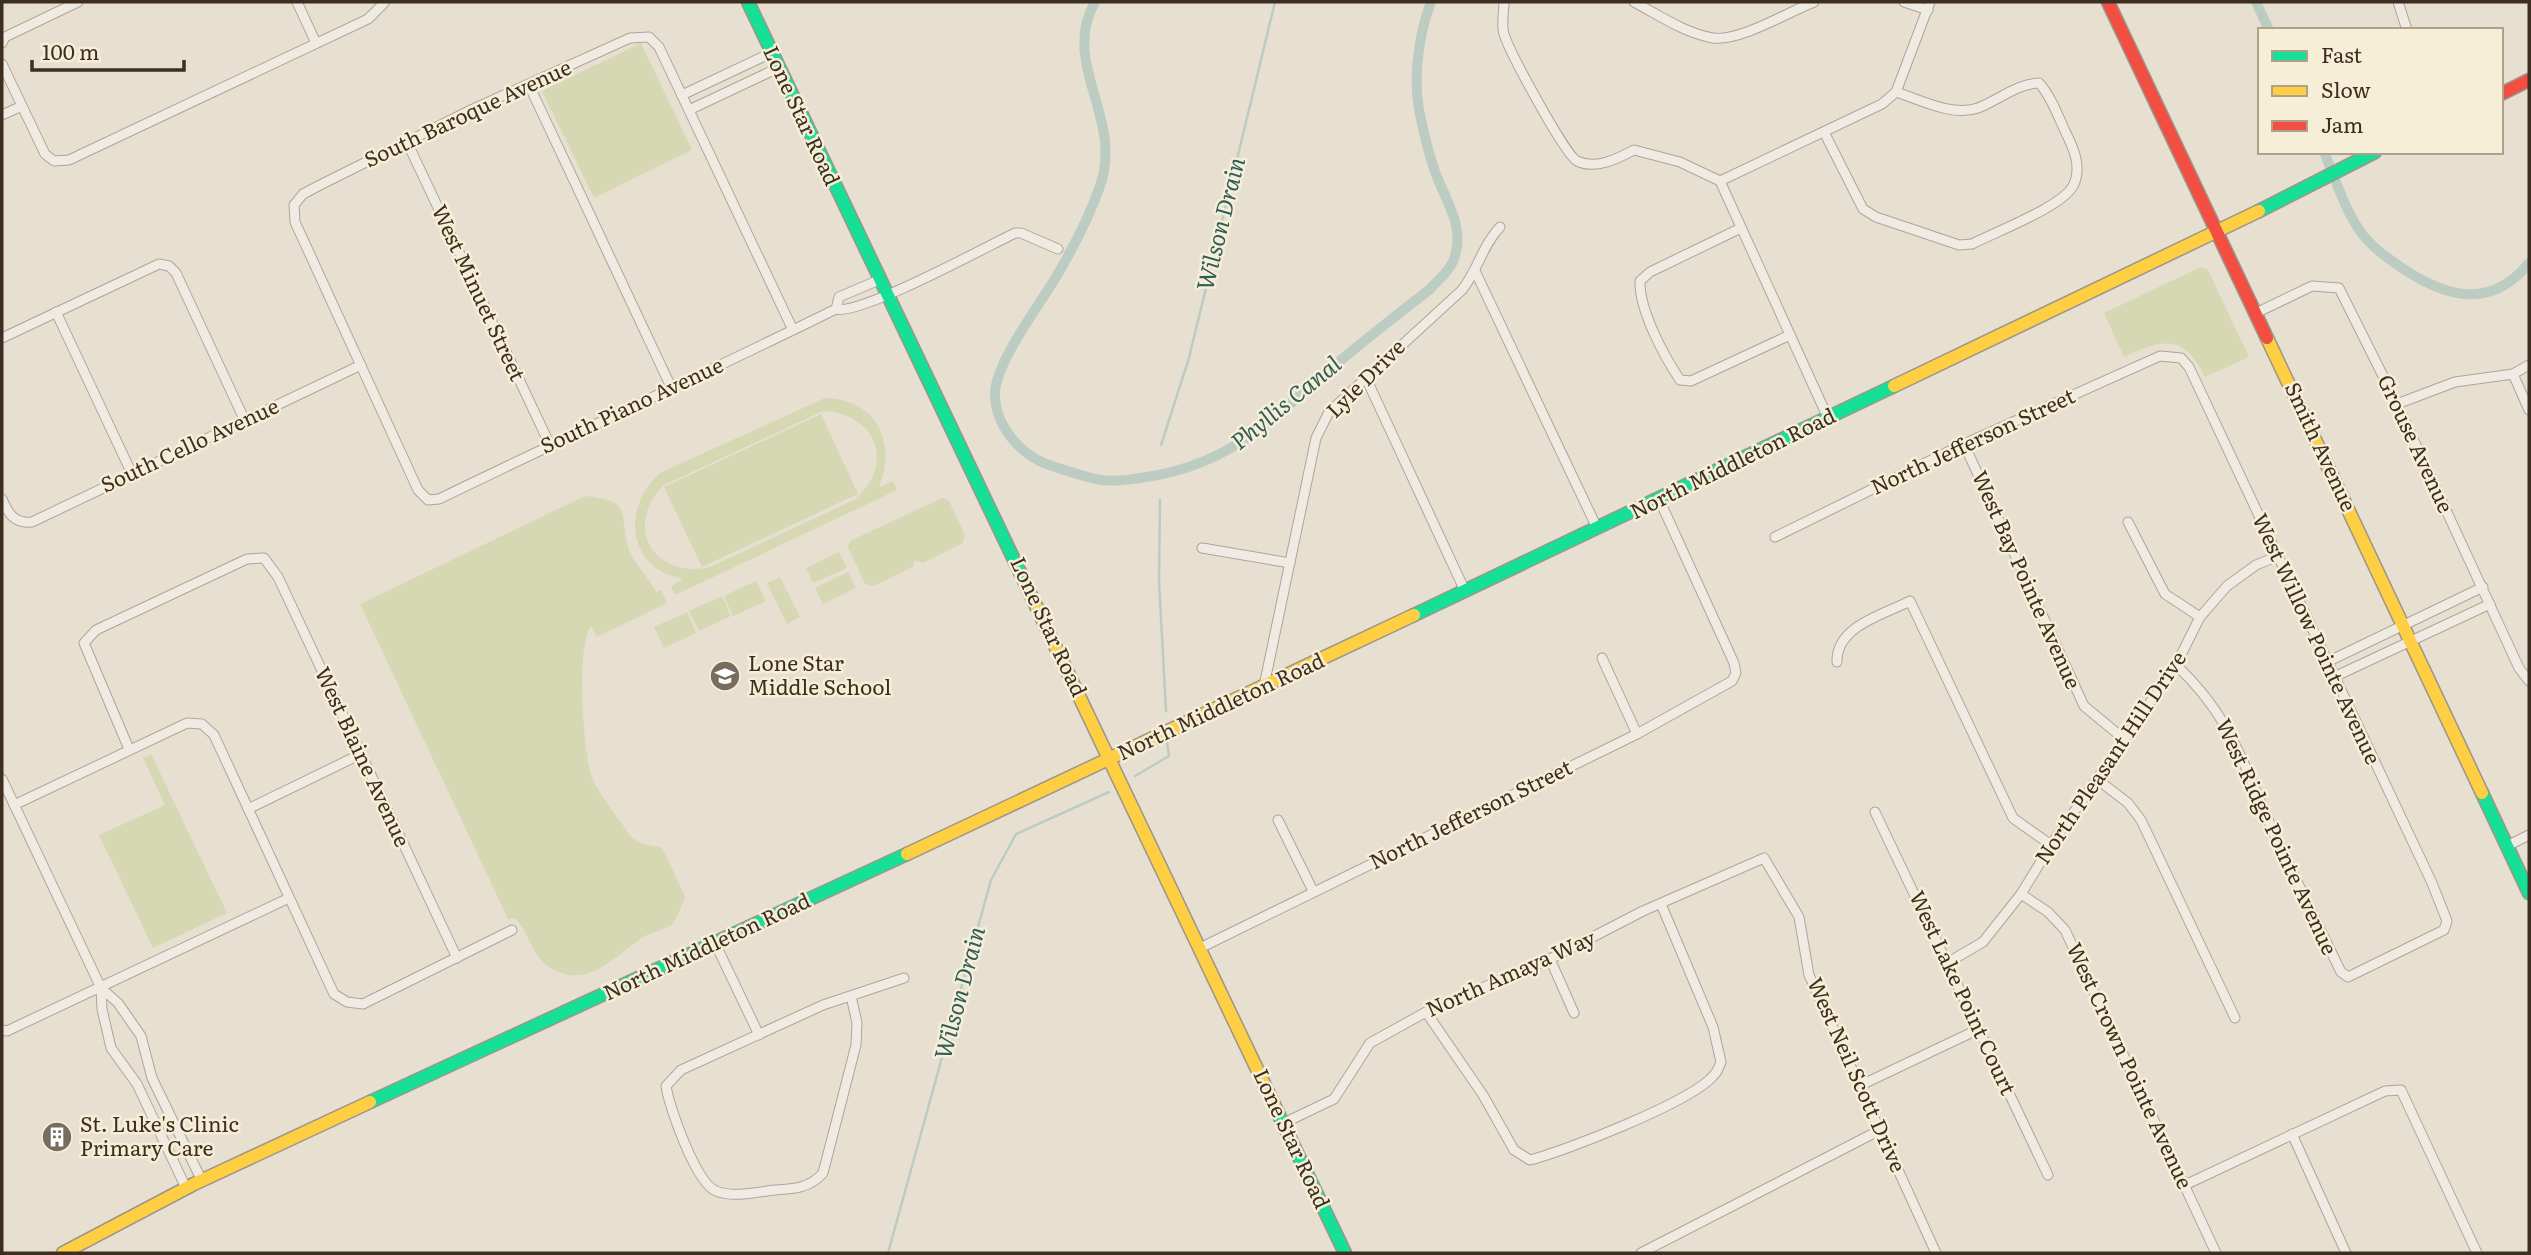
<svg xmlns="http://www.w3.org/2000/svg" width="2531" height="1255" viewBox="0 0 2531 1255" font-family="Literata,serif">
<rect width="100%" height="100%" fill="#e7e0d1"/>
<g fill="#d6d7b3" fill-rule="evenodd">
<polygon points="641,43 692,150 594,198 542,91"/>
<path d="M2201 267 2208 270 2249 357 2205 377C2184 333 2163 339 2124 357L2104 313Z"/>
<path d="M825 398C877 399 897 443 879 487L893 481 897 490 675 595 671 586 683 579C627 569 621 508 660 473ZM823 411C877 413 896 466 854 500L710 567C654 580 622 526 664 485Z"/>
<polygon points="821,414 858,494 702,567 664,487"/>
<path d="M585 496C635 501 618 513 629 550 632 561 650 578 656 592L661 590 667 603 597 637 591 626C576 647 583 747 591 774 597 793 621 821 632 838L643 844 661 847 664 851 685 897C681 906 678 920 670 926 662 931 652 932 645 936 615 955 588 992 549 967 531 955 529 932 515 918L508 919 360 604Z"/>
<polygon points="942,498 949,501 965,535 963,543 923,563 915,560 913,567 873,586 865,584 848,547 850,541"/>
<polygon points="839,552 847,568 813,583 806,568"/>
<polygon points="848,572 856,588 823,604 815,588"/>
<polygon points="780,577 800,617 787,624 767,583"/>
<polygon points="756,581 766,601 733,616 724,596"/>
<polygon points="722,596 731,616 699,631 689,611"/>
<polygon points="687,612 696,633 664,648 654,627"/>
<polygon points="151,754 227,913 153,948 99,835 165,805 143,758"/>
</g>
<g fill="none" stroke-linecap="round" stroke-linejoin="round">
<g stroke="#bcccc2" stroke-width="2.5">
<polyline points="1161,445 1189,358 1275,2"/>
<polyline points="1160,500 1159,581 1166,711"/>
<polyline points="1135,776 1169,756 1167,743"/>
<polyline points="888,1253 991,880 1016,834 1109,792"/>
</g>
<g stroke="#bcccc2" stroke-width="10">
<path d="M1095 2C1060 64 1124 118 1100 186 1090 215 1074 246 1059 272 1042 302 995 362 995 394 995 425 1020 455 1049 465 1064 470 1080 475 1095 479 1114 483 1134 479 1153 476 1232 462 1268 422 1327 372 1360 343 1396 316 1430 289 1438 280 1450 271 1454 259 1465 229 1448 204 1437 177 1430 159 1425 138 1421 119 1412 83 1418 36 1431 2"/>
<polyline points="2256,2 2269,30"/>
<path d="M2324 152C2335 178 2344 208 2360 231 2371 247 2389 259 2405 270 2448 298 2492 309 2529 263"/>
</g>
<g stroke="#ada599" stroke-width="11">
<g id="street">
<polyline points="297,2 316,43"/>
<path d="M1504 2C1504 11 1501 25 1504 34 1509 51 1565 155 1577 161 1595 170 1617 159 1634 150L1680 162 1720 181 1828 418"/>
<path d="M1634 2C1659 15 1684 33 1713 38 1739 42 1788 12 1814 2"/>
<polyline points="1904,2 1928,10"/>
<polyline points="2398,2 2407,30"/>
<polyline points="2,43 5,37 78,2"/>
<polyline points="2,64 45,154 54,161 69,160 368,19 385,2"/>
<polyline points="529,85 671,387"/>
<polyline points="682,95 771,53"/>
<polyline points="689,110 778,68"/>
<polyline points="2,115 22,106"/>
<path d="M1824 132 1863 209 1876 217 1959 245 1972 244C1995 232 2065 206 2074 184 2082 166 2073 147 2065 131 2058 116 2051 96 2039 83 2016 84 1999 100 1978 108 1952 117 1921 100 1896 92"/>
<polyline points="407,142 550,445"/>
<polyline points="1720,181 1882,104 1896,92 1930,2"/>
<path d="M1741 228 1650 272 1640 281C1639 310 1664 356 1680 380L1691 381 1790 335"/>
<polyline points="1476,273 1597,528"/>
<path d="M879 280 839 297 836 309C859 316 986 247 1015 233H1021L1058 249"/>
<polyline points="56,312 132,474"/>
<polyline points="2256,313 2312,286 2339,288 2397,404 2519,668 2529,681"/>
<path d="M793 330 659 47 649 37 630 38 473 109 326 182 303 194 294 205 295 222 418 490 428 500 439 499C571 435 704 374 836 309"/>
<polyline points="2,338 159,264 169,266 176,273 245,421"/>
<polyline points="2513,374 2529,410"/>
<polyline points="1366,378 1465,591"/>
<polyline points="2397,404 2455,382 2513,374 2529,365"/>
<polyline points="1964,444 2084,706 2124,739"/>
<path d="M2 499C8 513 14 524 32 522L361 365"/>
<polyline points="2128,522 2165,594 2200,617"/>
<path d="M1775 537 1964 444 2160 356 2181 358 2189 367 2432 883 2447 921 2444 930 2348 977 2341 972C2318 925 2295 878 2273 831 2244 766 2231 716 2176 665"/>
<polyline points="1202,548 1290,563"/>
<polyline points="1602,658 1637,734"/>
<path d="M1837 662C1836 626 1883 615 1910 601L2013 818 2051 845"/>
<polyline points="2327,662 2483,587"/>
<polyline points="2334,677 2490,604"/>
<path d="M1264 686 1316 438 1329 412 1462 290C1478 270 1482 246 1500 227"/>
<polyline points="129,749 84,643 96,630 247,559 264,558 278,577 457,958"/>
<polyline points="2,779 101,988"/>
<polyline points="2098,780 2128,803 2141,820 2235,1018"/>
<polyline points="14,805 187,723 202,724 214,735 334,994 347,1002 363,1004 512,930"/>
<polyline points="248,809 361,754"/>
<polyline points="1875,812 2048,1175"/>
<polyline points="1278,820 1313,891"/>
<polyline points="2507,846 2529,835"/>
<polyline points="2021,894 2048,912 2065,930 2216,1253"/>
<polyline points="715,943 759,1035"/>
<polyline points="1200,948 1637,734 1732,681 1736,673 1734,663 1659,499"/>
<polyline points="1550,959 1574,1013"/>
<polyline points="1947,963 1983,942 2021,894 2051,845 2176,665 2200,617 2227,586 2256,565 2276,557"/>
<path d="M851 996 857 1023 856 1045 823 1173C810 1188 794 1189 775 1190 757 1192 733 1198 716 1191 696 1183 669 1107 666 1086L681 1070 823 1005 904 978"/>
<path d="M1426 1012 1483 1095 1514 1150 1530 1160C1565 1151 1691 1102 1713 1076 1717 1073 1719 1067 1721 1062L1713 1027 1661 904"/>
<polyline points="2,1030 7,1031 289,898"/>
<polyline points="1859,1086 1979,1029"/>
<polyline points="1284,1123 1334,1099 1370,1043 1426,1012 1550,959 1643,911 1764,858 1799,917 1809,975 1936,1253"/>
<polyline points="2292,1134 2346,1253"/>
<polyline points="2185,1185 2385,1091 2401,1090 2477,1253"/>
<polyline points="186,1188 137,1084 111,1048 102,1009 101,988 118,1003 141,1036 152,1078 202,1181"/>
<polyline points="1641,1253 1880,1130"/>
</g>
</g>
<g stroke="#9c958a" stroke-width="15">
<g id="fast">
<polyline points="748,2 1037,608"/>
<polyline points="2259,211 2375,152"/>
<polyline points="1414,615 1894,386"/>
<polyline points="2482,793 2529,893"/>
<polyline points="370,1102 907,854"/>
<polyline points="1277,1111 1345,1253"/>
</g>
</g>
<g stroke="#9c958a" stroke-width="15">
<g id="slow">
<polyline points="2267,338 2482,793"/>
<polyline points="1894,386 2259,211"/>
<polyline points="1037,608 1277,1111"/>
<polyline points="907,854 1414,615"/>
<polyline points="63,1253 194,1184 370,1102"/>
</g>
</g>
<g stroke="#9c958a" stroke-width="15">
<g id="jam">
<polyline points="2108,2 2267,338"/>
<polyline points="2501,94 2529,80"/>
</g>
</g>
<use href="#street" stroke="#efebe3" stroke-width="9"/>
<use href="#fast" stroke="#16e098" stroke-width="12"/>
<use href="#slow" stroke="#ffcf43" stroke-width="12"/>
<use href="#jam" stroke="#f24e42" stroke-width="12"/>
</g>
<defs>
<g id="school-disc" transform="scale(1.575)"><circle r="9.5" fill="#786c5e" stroke="#f7eed8"/><path d="M0-5L7-2L0 1L-7-2ZM-4 1L0 2.5L4 1V4Q0 6-4 4Z" fill="#fff"/></g>
<g id="building-disc" transform="scale(1.575)"><circle r="9.5" fill="#786c5e" stroke="#f7eed8"/><path d="M-4-6H4V6H1V3H-1V6H-4ZM-2.5-4.3h1.7v1.8h-1.7ZM.8-4.3h1.7v1.8H.8ZM-2.5-1h1.7V.8h-1.7ZM.8-1h1.7V.8H.8Z" fill="#fff"/></g>
</defs>
<g fill-rule="evenodd">
<use href="#school-disc" x="725" y="676"/>
<use href="#building-disc" x="57" y="1137"/>
</g>
<g text-anchor="middle" stroke-width="5" stroke-linejoin="round" paint-order="stroke">
<g font-size="21" fill="#3d2e20" stroke="#f7eed8">
<text transform="translate(468 114) rotate(-25)" y="7">South Baroque Avenue</text>
<text transform="translate(801 116) rotate(65)" y="7">Lone Star Road</text>
<text transform="translate(478 293) rotate(65)" y="7">West Minuet Street</text>
<text transform="translate(1366 379) rotate(-45)" y="7">Lyle Drive</text>
<text transform="translate(632 406) rotate(-25)" y="7">South Piano Avenue</text>
<text transform="translate(1973 442) rotate(-25)" y="7">North Jefferson Street</text>
<text transform="translate(2415 444) rotate(65)" y="7">Grouse Avenue</text>
<text transform="translate(190 446) rotate(-25)" y="7">South Cello Avenue</text>
<text transform="translate(2320 447) rotate(65)" y="7">Smith Avenue</text>
<text transform="translate(1733 464) rotate(-26)" y="7">North Middleton Road</text>
<text transform="translate(2026 580) rotate(66)" y="7">West Bay Pointe Avenue</text>
<text transform="translate(1048 627) rotate(65)" y="7">Lone Star Road</text>
<text transform="translate(2316 639) rotate(65)" y="7">West Willow Pointe Avenue</text>
<text transform="translate(1221 707) rotate(-25)" y="7">North Middleton Road</text>
<text transform="translate(362 757) rotate(65)" y="7">West Blaine Avenue</text>
<text transform="translate(2111 758) rotate(-56)" y="7">North Pleasant Hill Drive</text>
<text transform="translate(1471 815) rotate(-26)" y="7">North Jefferson Street</text>
<text transform="translate(2276 837) rotate(65)" y="7">West Ridge Pointe Avenue</text>
<text transform="translate(707 947) rotate(-25)" y="7">North Middleton Road</text>
<text transform="translate(1511 974) rotate(-24)" y="7">North Amaya Way</text>
<text transform="translate(1962 993) rotate(65)" y="7">West Lake Point Court</text>
<text transform="translate(2129 1066) rotate(65)" y="7">West Crown Pointe Avenue</text>
<text transform="translate(1856 1075) rotate(66)" y="7">West Neil Scott Drive</text>
<text transform="translate(1291 1139) rotate(65)" y="7">Lone Star Road</text>
</g>
<g font-size="21" fill="#3d2e20" stroke="#f7eed8" text-anchor="start">
<text x="748" y="671">Lone Star<tspan x="748" dy="24">Middle School</tspan></text>
<text x="80" y="1132">St. Luke's Clinic<tspan x="80" dy="24">Primary Care</tspan></text>
</g>
<g font-size="23" font-style="italic" fill="#2f5d5a" stroke="#f7eed8">
<text transform="translate(1221 224) rotate(-76)" y="8">Wilson Drain</text>
<text transform="translate(1286 403) rotate(-39)" y="8">Phyllis Canal</text>
<text transform="translate(960 993) rotate(-75)" y="8">Wilson Drain</text>
</g>
</g>
<rect width="2531" height="1255" fill="none" stroke="#3d2e20" stroke-width="7"/>
<rect x="2258" y="28" width="245" height="126" fill="#f7eed8" stroke="#ada18e" stroke-width="2"/>
<rect x="2272" y="51" width="35" height="10" fill="#16e098" stroke="#ada18e" stroke-width="2"/>
<text x="2321" y="63" font-size="21" fill="#3d2e20">Fast</text>
<rect x="2272" y="86" width="35" height="10" fill="#ffcf43" stroke="#ada18e" stroke-width="2"/>
<text x="2321" y="98" font-size="21" fill="#3d2e20">Slow</text>
<rect x="2272" y="121" width="35" height="10" fill="#f24e42" stroke="#ada18e" stroke-width="2"/>
<text x="2321" y="133" font-size="21" fill="#3d2e20">Jam</text>
<path d="M32 60v10h152v-10" fill="none" stroke="#3d2e20" stroke-width="3.5"/>
<text x="42" y="60" font-size="21" fill="#3d2e20" stroke="#f7eed8" stroke-width="5" paint-order="stroke">100 m</text>
</svg>
